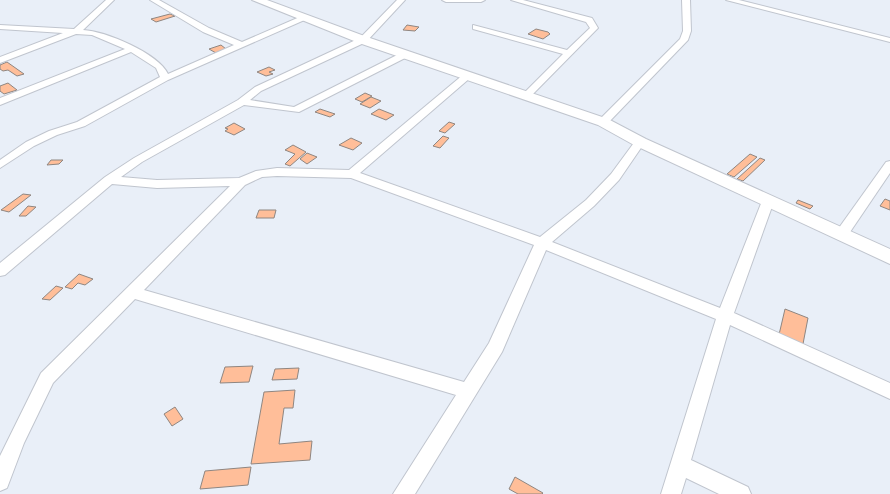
<svg xmlns="http://www.w3.org/2000/svg" width="890" height="494" viewBox="0 0 890 494" font-family="Arial,sans-serif">
<rect width="100%" height="100%" fill="#e9eff8"/>
<g fill="#ffbe99" stroke="#8f8681">
<polygon points="170,14 175,16 156,22 151,19"/>
<polygon points="407,25 419,27 415,31 403,30"/>
<polygon points="536,29 548,32 550,34 543,39 528,34"/>
<polygon points="221,45 226,49 216,53 209,49"/>
<polygon points="7,62 24,74 17,76 8,70 3,71 0,69 0,65"/>
<polygon points="269,67 275,70 269,72 273,74 266,76 257,72"/>
<polygon points="8,83 17,90 4,94 0,91 0,86"/>
<polygon points="365,93 372,96 362,102 355,99"/>
<polygon points="371,97 381,101 370,108 360,104"/>
<polygon points="320,109 335,114 330,117 315,112"/>
<polygon points="379,109 394,115 386,120 371,114"/>
<polygon points="449,122 455,124 445,133 439,131"/>
<polygon points="234,123 245,129 234,135 225,131 228,129 225,128"/>
<polygon points="443,136 449,138 440,148 433,146"/>
<polygon points="351,138 362,143 353,150 339,145"/>
<polygon points="293,145 306,152 290,166 285,164 295,154 285,150"/>
<polygon points="307,153 317,157 307,164 300,159"/>
<polygon points="750,154 757,157 734,177 727,174"/>
<polygon points="760,158 765,160 743,181 737,179"/>
<polygon points="51,160 63,160 59,164 47,165"/>
<polygon points="23,194 31,195 9,212 1,210"/>
<polygon points="885,199 890,201 890,210 880,206"/>
<polygon points="798,200 813,206 810,209 796,203"/>
<polygon points="28,206 36,207 26,216 19,216"/>
<polygon points="259,210 276,210 274,218 256,218"/>
<polygon points="79,274 93,279 85,285 78,283 72,289 65,287"/>
<polygon points="56,286 63,288 50,300 42,299"/>
<polygon points="785,309 808,318 802,349 778,339"/>
<polygon points="253,366 249,382 220,383 225,367"/>
<polygon points="299,368 297,379 272,380 275,369"/>
<polygon points="295,390 293,408 284,408 279,444 312,441 310,460 251,464 264,392"/>
<polygon points="175,407 183,419 172,426 164,414"/>
<polygon points="251,467 248,485 200,489 205,471"/>
<polygon points="515,477 543,493 542,494 518,494 509,489"/>
</g>
<g fill="none" stroke-linecap="round" stroke-linejoin="round">
<g stroke="#c0c5ce" stroke-width="2">
<g id="street">
<path d="M106 0H114L83 30C105 31 158 53 168 74L234 45 203 32 150 0H159L209 28 242 42 302 16 309 18 168 80 85 126 57 135 34 146 0 168V160L26 142 49 131 77 122 160 77 156 68 131 52 0 105V98L125 49 92 35 76 34 0 63V57L63 33 0 29V25L74 29Z"/>
<path d="M397 0H405L366 42 261 91 250 100 294 107 403 52H409V56L299 112 244 105 142 162 121 177 157 180 239 178 256 171 277 168 349 170 464 74H470V78L360 173 540 237 586 200 611 174 636 140H644L645 142 619 180 594 206 552 242 720 308 762 201 768 197 772 198 774 201 734 313 890 383V399L730 325 691 460 748 487 751 494H719L686 478 681 494H661L716 319 546 250 502 352 415 494H393L456 395 135 299 53 383 24 443 7 488 0 491V456L41 373 230 186 157 188 112 184 5 275 0 276V263L105 177 134 158 238 100 255 87 360 38ZM277 176 351 178 534 245 489 343 464 382 144 290 245 185 262 177Z"/>
<polygon points="442,0 485,0 481,2 446,2"/>
<polygon points="511,0 523,0 592,18 598,28 530,97 527,98 522,95 563,54 473,29 473,25 567,50 590,28 586,22"/>
<polygon points="682,0 690,0 691,31 688,40 607,124 599,124 599,120 680,39 683,31"/>
<polygon points="726,0 739,0 890,38 890,42"/>
<polygon points="890,161 890,173 846,238 836,238 834,235 836,232 886,162"/>
</g>
</g>
<g stroke="#c0c5ce" stroke-width="2">
<polygon id="secondary" points="252,0 267,0 367,37 608,119 646,139 890,249 890,264 634,145 598,125 359,43"/>
</g>
<use href="#street" fill="#fff" fill-rule="evenodd"/>
<use href="#secondary" fill="#fff" fill-rule="evenodd"/>
</g>
</svg>
